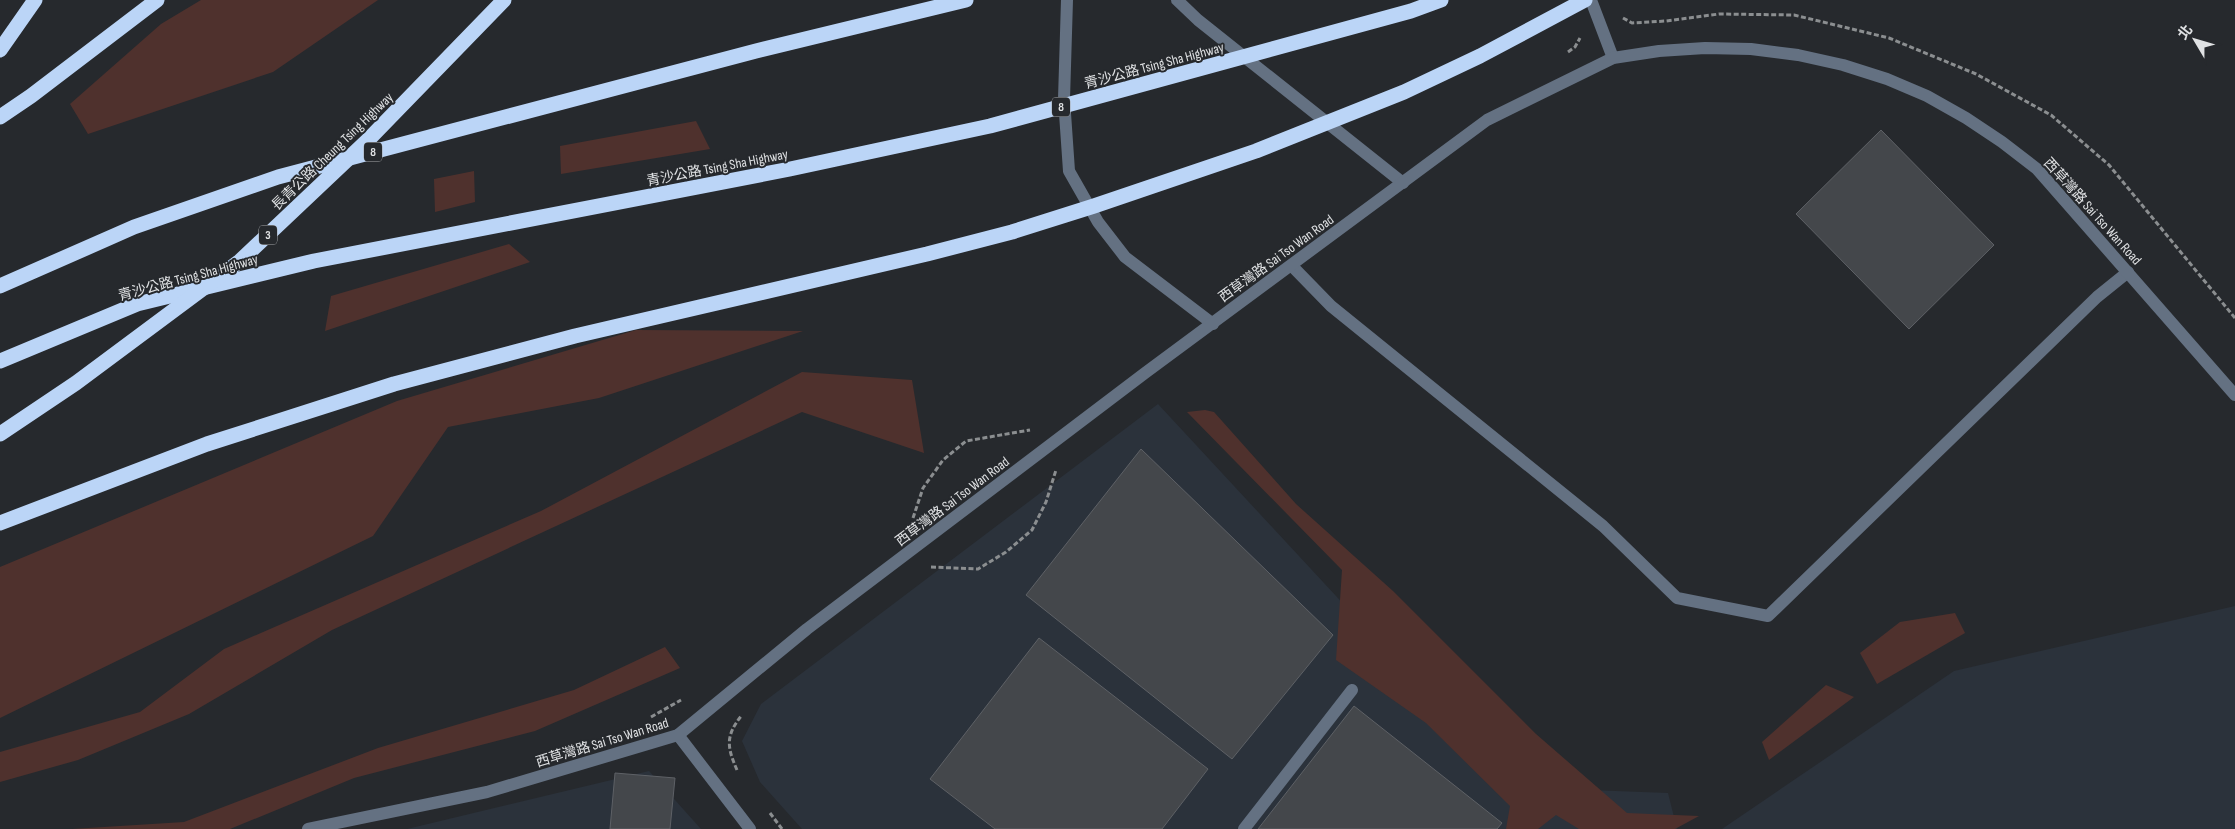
<svg xmlns="http://www.w3.org/2000/svg" width="2235" height="829" viewBox="0 0 2235 829" font-family="'Sofia Sans Condensed','Noto Sans TC',sans-serif">
<rect width="100%" height="100%" fill="#26292d"/>
<g fill="#2b323b">
<polygon points="1158,404 1513,787 1668,793 1677,829 802,829 760,782 742,741 761,704"/>
<polygon points="2235,606 2235,829 1722,829 1954,671"/>
<polygon points="649,771 701,829 407,829"/>
</g>
<g fill="#4f312d">
<polygon points="201,0 378,0 273,72 88,134 70,104 161,24"/>
<polygon points="696,121 710,149 561,174 560,146"/>
<polygon points="474,171 475,202 435,212 434,179"/>
<polygon points="509,244 530,262 325,331 331,296"/>
<polygon points="636,330 803,331 599,398 448,427 373,536 0,718 0,567 397,401"/>
<polygon points="802,372 912,380 924,453 802,412 332,630 189,714 78,760 0,782 0,752 140,712 224,649 541,511"/>
<polygon points="1205,410 1214,412 1296,504 1393,591 1536,734 1627,813 1699,816 1675,829 1579,829 1556,815 1538,829 1506,829 1510,806 1426,723 1336,660 1342,570 1187,412"/>
<polygon points="1955,613 1965,633 1877,684 1860,653 1900,622"/>
<polygon points="665,647 680,668 535,731 354,778 230,829 72,829 184,822 378,748 574,690"/>
<polygon points="1826,685 1854,697 1769,760 1762,742"/>
</g>
<g fill="#44474b" stroke="#5e6166">
<polygon points="1881,130 1994,245 1909,329 1796,214"/>
<polygon points="1141,449 1333,635 1232,759 1026,595"/>
<polygon points="1039,638 1208,769 1162,829 995,829 930,779"/>
<polygon points="1354,706 1502,823 1497,829 1258,829"/>
<polygon points="615,773 675,778 670,829 610,829"/>
</g>
<g fill="none" stroke-linecap="round" stroke-linejoin="round">
<g stroke="#8b8e90" stroke-width="3" stroke-dasharray="5 2.5" stroke-linecap="butt">
<polyline points="1623,18 1632,23 1666,21 1719,14 1794,15 1889,38 1976,74 2051,115 2109,165 2235,318"/>
<polyline points="1568,52 1575,47 1580,38"/>
<polyline points="913,518 923,488 943,460 966,441 1030,430"/>
<polyline points="931,567 978,569 1006,552 1032,530 1046,502 1056,470"/>
<polyline points="651,717 681,700"/>
<path d="M737 770C727 747 725 736 742 715"/>
<polyline points="770,813 782,829"/>
</g>
<g stroke="#647182" stroke-width="12">
<polyline points="1067,0 1064,99 1069,171 1098,222 1125,257 1213,324"/>
<polyline points="1177,0 1198,20 1403,183"/>
<polyline points="1591,0 1613,58"/>
<polyline points="1292,266 1331,306 1603,526 1677,598 1768,616 2097,297 2128,272"/>
<polyline points="678,735 750,829"/>
<polyline points="308,829 487,792 678,735 807,629 1145,373 1487,120 1613,58 1659,51 1705,48 1751,49 1798,55 1843,65 1887,79 1927,96 1966,118 2002,142 2037,169 2235,395"/>
<polyline points="1244,829 1352,690"/>
</g>
<g stroke="#bbd5f7" stroke-width="15">
<polyline points="0,50 35,0"/>
<polyline points="0,117 31,96 157,0"/>
<polyline points="0,286 134,227 278,177 756,51 966,0"/>
<polyline points="0,361 137,304 314,261 790,169 990,126 1411,11 1441,0"/>
<polyline points="0,434 76,383 240,261 368,140 504,0"/>
<polyline points="0,523 207,444 394,384 575,336 927,254 1012,232 1094,206 1256,151 1404,92 1480,56 1585,0"/>
</g>
</g>
<g text-anchor="middle" stroke-width="4" stroke-linejoin="round" paint-order="stroke">
<g fill="#26292d" stroke="#a8aaad" stroke-width="1">
<rect x="1052" y="97.5" width="18" height="19" rx="4"/>
<rect x="364" y="142.5" width="18" height="19" rx="4"/>
<rect x="259" y="225.5" width="18" height="19" rx="4"/>
</g>
<g font-size="12" font-weight="bold" fill="#e0e2e4">
<text x="1061" y="111">8</text>
<text x="373" y="156">8</text>
<text x="268" y="239">3</text>
</g>
<g font-size="14" fill="#e0e2e4" stroke="#26292d">
<text transform="translate(1154 65) rotate(-15)" y="5">青沙公路 Tsing Sha Highway</text>
<text transform="translate(332 151) rotate(-44)" y="5">長青公路 Cheung Tsing Highway</text>
<text transform="translate(717 167) rotate(-11)" y="5">青沙公路 Tsing Sha Highway</text>
<text transform="translate(2093 211) rotate(48)" y="5">西草灣路 Sai Tso Wan Road</text>
<text transform="translate(1276 258) rotate(-36)" y="5">西草灣路 Sai Tso Wan Road</text>
<text transform="translate(188 277) rotate(-15)" y="5">青沙公路 Tsing Sha Highway</text>
<text transform="translate(952 501) rotate(-37)" y="5">西草灣路 Sai Tso Wan Road</text>
<text transform="translate(602 742) rotate(-17)" y="5">西草灣路 Sai Tso Wan Road</text>
</g>
</g>
<g transform="translate(2195 40) rotate(308)" stroke="#26292d" stroke-width="4" paint-order="stroke">
<path d="M0-4L9 19L0 12L-9 19Z" fill="#e0e2e4"/>
<text y="-8" font-size="14" font-weight="bold" text-anchor="middle" fill="#e0e2e4">北</text>
</g>
</svg>
